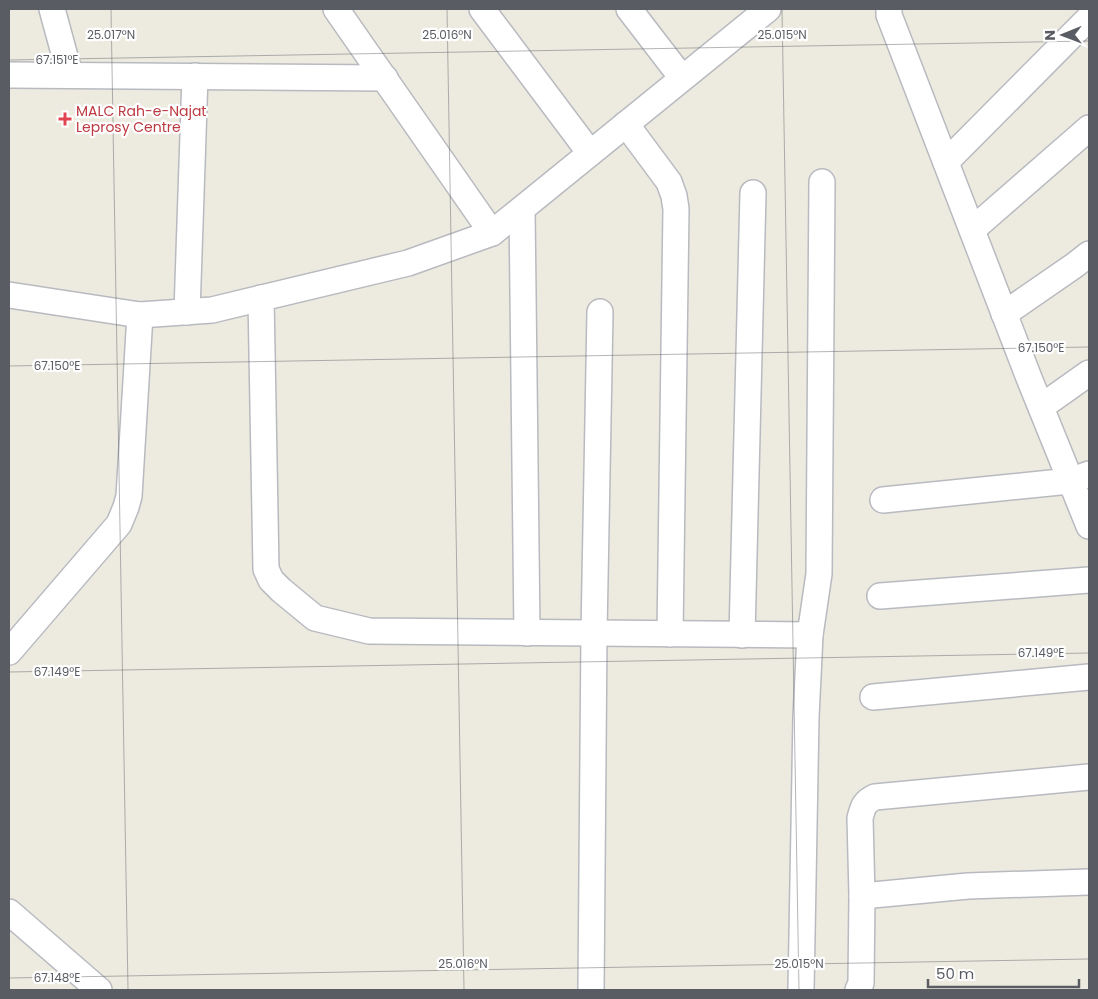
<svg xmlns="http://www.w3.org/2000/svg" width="1098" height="999" viewBox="0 0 1098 999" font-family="Poppins,sans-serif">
<rect width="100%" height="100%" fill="#edebe0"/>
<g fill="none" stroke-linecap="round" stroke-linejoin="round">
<g stroke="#b8bac0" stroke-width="28">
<g id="minor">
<polyline points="52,9 70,75"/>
<polyline points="336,9 492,233"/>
<polyline points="482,9 590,153"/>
<polyline points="629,9 682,78"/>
<polyline points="889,9 889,15 1029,378 1089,526"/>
<polyline points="9,75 385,78"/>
<polyline points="626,124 669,182 674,196 676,209 670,634"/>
<polyline points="946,162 1089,18"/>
<polyline points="522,209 527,633"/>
<polyline points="972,230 1089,128"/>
<polyline points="9,295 140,315 212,310 408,263 492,233 768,9"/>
<polyline points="261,298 266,569 271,580 281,590 315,618 369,631 810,635"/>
<polyline points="187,312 195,76"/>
<polyline points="1004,314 1075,265 1089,254"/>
<polyline points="1041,407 1089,373"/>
<polyline points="883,500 1070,481 1089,474"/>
<polyline points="880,596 1089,580"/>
<polyline points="742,635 753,193"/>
<polyline points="9,652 119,524 126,507 129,496 140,315"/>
<polyline points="873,697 1089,677"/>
<polyline points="862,896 968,886 1089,882"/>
<polyline points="9,912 99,990"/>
<polyline points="591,990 594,633 600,312"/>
<polyline points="801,990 806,717 810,635 819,574 822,182"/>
<path d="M858 990 861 983 862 896 860 818C863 807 864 802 875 797L1089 777"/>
</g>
</g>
<use href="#minor" stroke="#fff" stroke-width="25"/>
</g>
<path fill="none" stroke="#595c62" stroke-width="1" stroke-opacity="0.45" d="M111 9 128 990M447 9 464 990M782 9 799 990M9 60 1089 41M9 366 1089 347M9 672 1089 653M9 978 1089 959"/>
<path fill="#e0444e" stroke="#fff" stroke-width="2" d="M62.5 111.5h5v5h5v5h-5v5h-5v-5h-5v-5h5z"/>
<g text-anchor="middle" stroke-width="4.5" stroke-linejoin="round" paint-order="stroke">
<g font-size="14" fill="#be3a42" stroke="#fff" text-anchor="start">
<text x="76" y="116">MALC Rah-e-Najat<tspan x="76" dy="16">Leprosy Centre</tspan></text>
</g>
</g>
<g font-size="12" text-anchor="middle" fill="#595c62" stroke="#fff" stroke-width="4.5" stroke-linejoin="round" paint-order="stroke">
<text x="111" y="39">25.017°N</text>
<text x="447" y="39">25.016°N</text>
<text x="782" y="39">25.015°N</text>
<text x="57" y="64">67.151°E</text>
<text x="1041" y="352">67.150°E</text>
<text x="57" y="370">67.150°E</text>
<text x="1041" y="657">67.149°E</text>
<text x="57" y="676">67.149°E</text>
<text x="463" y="968">25.016°N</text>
<text x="799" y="968">25.015°N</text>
<text x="57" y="982">67.148°E</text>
</g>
<rect width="1098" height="999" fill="none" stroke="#595c62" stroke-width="20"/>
<g transform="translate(1063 35) rotate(269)" stroke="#ffffff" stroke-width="4" paint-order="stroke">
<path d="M0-4L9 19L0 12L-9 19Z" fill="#595c62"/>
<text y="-8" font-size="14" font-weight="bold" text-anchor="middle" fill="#595c62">N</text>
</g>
<path d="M928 979v8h151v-8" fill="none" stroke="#595c62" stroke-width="2.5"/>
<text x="936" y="979" font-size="15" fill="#595c62" stroke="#ffffff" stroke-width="4" paint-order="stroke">50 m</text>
</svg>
